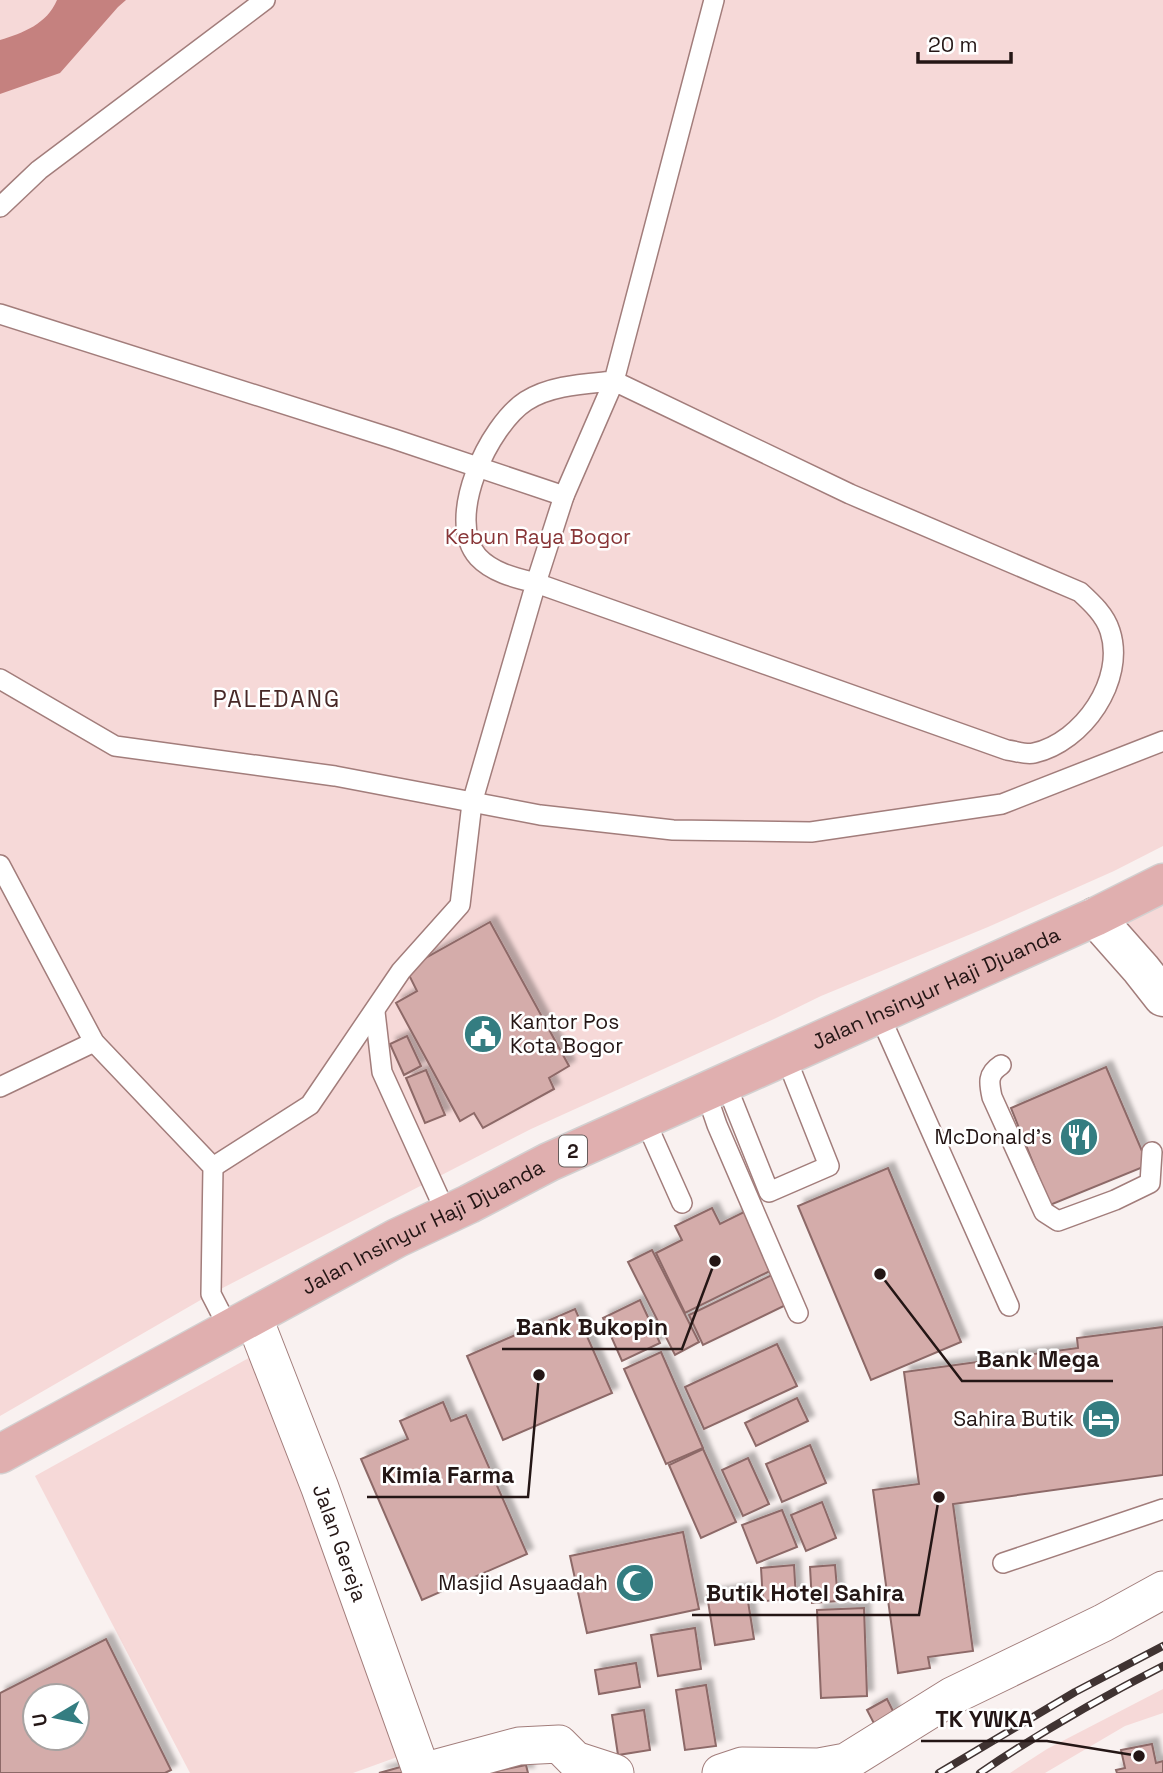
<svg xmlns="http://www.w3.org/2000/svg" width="1163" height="1773" viewBox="0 0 1163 1773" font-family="'Space Grotesk',sans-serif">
<defs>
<filter id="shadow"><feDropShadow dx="6" dy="-6" stdDeviation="2" flood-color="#0004"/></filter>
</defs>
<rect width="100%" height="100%" fill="#f9f1f0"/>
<g fill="#f6d9d8">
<polygon points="0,0 1163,0 1163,846 1114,871 988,927 821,996 774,1019 531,1129 211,1294 0,1416"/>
<polygon points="1163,883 1163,997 1095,917"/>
<polygon points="267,1348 414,1751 353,1773 190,1773 35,1476"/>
<polygon points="1163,1689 1163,1713 1125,1726 1045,1773 1010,1773 1047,1749"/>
</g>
<path fill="#c5817f" d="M57 0H126L118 7 60 73 0 94V40C23 33 47 24 57 0Z"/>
<g fill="#d4acaa" stroke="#8d6967" stroke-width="2" fill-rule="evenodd" filter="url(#shadow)">
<polygon points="490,922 569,1066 549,1078 554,1089 483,1128 474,1113 460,1121 396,1003 417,991 406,969"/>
<polygon points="407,1036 421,1066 404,1075 390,1044"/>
<polygon points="1106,1067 1148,1165 1050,1205 1011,1108"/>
<polygon points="426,1070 445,1115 425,1123 406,1078"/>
<polygon points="888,1168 961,1342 871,1380 798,1206"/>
<polygon points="712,1208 720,1224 746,1211 774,1269 685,1313 656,1253 682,1240 675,1226"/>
<polygon points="652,1250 699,1342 675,1355 628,1262"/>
<polygon points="778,1272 792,1302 703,1345 689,1315"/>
<polygon points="640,1300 660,1343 622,1361 603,1318"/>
<polygon points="575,1309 612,1393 503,1440 467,1356"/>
<polygon points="1163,1327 1163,1475 953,1504 973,1651 928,1657 930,1668 898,1673 873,1490 919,1484 904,1372 1078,1348 1077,1338"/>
<polygon points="777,1344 797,1386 704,1429 685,1387"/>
<polygon points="661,1352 703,1448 666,1464 624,1369"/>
<polygon points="797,1398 808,1421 756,1446 745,1423"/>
<polygon points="443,1402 451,1421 466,1415 527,1554 422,1600 361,1459 408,1439 400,1421"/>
<polygon points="810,1445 826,1483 782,1502 766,1464"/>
<polygon points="703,1449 736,1522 701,1538 669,1465"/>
<polygon points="748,1458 769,1504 743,1516 722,1470"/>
<polygon points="822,1502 836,1538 806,1551 791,1515"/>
<polygon points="782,1510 797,1547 757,1563 742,1525"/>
<polygon points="683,1532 699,1609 587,1633 570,1556"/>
<polygon points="794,1565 796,1599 763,1601 761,1568"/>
<polygon points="835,1565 838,1601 812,1603 810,1567"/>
<polygon points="746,1589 754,1639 715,1645 707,1595"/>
<polygon points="864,1608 867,1696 821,1698 817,1610"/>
<polygon points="695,1628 701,1669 658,1676 651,1635"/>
<path d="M106 1639 171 1770 165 1773H0V1693ZM35 1696H77V1738H35Z"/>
<polygon points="636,1663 640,1687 599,1694 595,1670"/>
<polygon points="706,1685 716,1746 685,1750 676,1690"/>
<polygon points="887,1699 901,1727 881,1737 867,1710"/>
<polygon points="644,1710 650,1750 618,1755 612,1715"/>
<polygon points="1152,1744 1156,1763 1163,1761 1163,1773 1117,1773 1116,1770 1125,1768 1121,1750"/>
<polygon points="526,1765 528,1773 486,1773"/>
<polygon points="404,1766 405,1773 379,1773"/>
</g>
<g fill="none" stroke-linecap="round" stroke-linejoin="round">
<g stroke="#a27d7b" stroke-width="22">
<g id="service">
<polyline points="0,207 39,170 265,0"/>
<polyline points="0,314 394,439 564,496"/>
<polyline points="0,679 115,746 335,776 540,815 673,830 811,832 1002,804 1163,741"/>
<polyline points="0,865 94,1042 213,1167 211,1294 229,1329"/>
<polyline points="375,1012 382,1072 447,1215"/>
<polyline points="879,1014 1009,1306"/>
<path d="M1001 1065C987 1074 989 1083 992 1097L1044 1212 1058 1221 1115 1200 1150 1183 1152 1152"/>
<polyline points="725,1082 769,1192 829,1166 785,1055"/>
<polyline points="0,1087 94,1042"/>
<polyline points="705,1090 717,1125 798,1313"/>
<polyline points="644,1118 682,1203"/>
<path d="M213 1167 310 1105 401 971 460 905 472 803 536 583 564 496 614 381 850 494 1080 592C1092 603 1105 615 1110 631 1126 680 1083 742 1034 753 1026 755 1016 751 1007 750L536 583C516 578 493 573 478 557 444 519 489 425 526 401 551 385 585 384 614 381L714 0"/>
<polyline points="1003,1563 1163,1509"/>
</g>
</g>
<g stroke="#a27d7b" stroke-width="39">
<g id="minor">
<path id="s1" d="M253 1316 320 1488 422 1773"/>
<polyline points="422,1772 519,1746 559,1744 575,1760 615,1773"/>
<polyline points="721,1773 742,1766 819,1767 846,1762 952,1696 1103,1623 1163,1590"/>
</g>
</g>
<g stroke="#a27d7b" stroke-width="41">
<polyline id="tertiary" points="1095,917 1141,969 1163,997"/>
</g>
<g stroke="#d3d0d0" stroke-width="41">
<g id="primary">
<path id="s2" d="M0 1454 397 1238 469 1204 549 1162 1095 917 1163 883"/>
</g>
</g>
<use href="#service" stroke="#fff" stroke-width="19"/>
<use href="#minor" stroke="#fff" stroke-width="37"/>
<use href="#tertiary" stroke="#fff" stroke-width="38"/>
<use href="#primary" stroke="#e0afaf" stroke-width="38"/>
<g stroke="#403332" stroke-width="8">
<g id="rail">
<polyline points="939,1773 1075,1692 1163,1646"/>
<path d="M980 1773C1039 1733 1100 1698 1163 1666"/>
</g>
</g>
<use href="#rail" stroke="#fff" stroke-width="5" stroke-dasharray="16" stroke-linecap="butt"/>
</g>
<defs>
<g id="civic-disc" transform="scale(2.0125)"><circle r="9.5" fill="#347d81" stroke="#fff"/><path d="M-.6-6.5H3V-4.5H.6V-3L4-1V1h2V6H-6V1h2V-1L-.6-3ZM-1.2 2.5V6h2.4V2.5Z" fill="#fff"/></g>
<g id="restaurant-disc" transform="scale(2.0125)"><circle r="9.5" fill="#347d81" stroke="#fff"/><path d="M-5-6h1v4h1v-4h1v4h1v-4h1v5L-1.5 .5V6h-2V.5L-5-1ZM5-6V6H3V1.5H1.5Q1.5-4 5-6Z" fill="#fff"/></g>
<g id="hotel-disc" transform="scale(2.0125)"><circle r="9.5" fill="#347d81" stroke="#fff"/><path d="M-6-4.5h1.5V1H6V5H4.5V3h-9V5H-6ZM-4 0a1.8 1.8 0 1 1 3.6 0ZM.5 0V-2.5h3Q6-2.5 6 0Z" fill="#fff"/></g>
<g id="mosque-disc" transform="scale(2.0125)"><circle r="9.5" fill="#347d81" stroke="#fff"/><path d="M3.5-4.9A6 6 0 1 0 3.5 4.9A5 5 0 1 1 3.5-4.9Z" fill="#fff"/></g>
</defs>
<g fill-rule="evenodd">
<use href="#civic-disc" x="483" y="1034"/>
<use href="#restaurant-disc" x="1079" y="1137"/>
<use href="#hotel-disc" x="1101" y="1419"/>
<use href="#mosque-disc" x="635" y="1583"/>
</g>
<g text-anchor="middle" stroke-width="5" stroke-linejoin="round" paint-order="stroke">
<rect fill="#fff" stroke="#665c5b" stroke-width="2" x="559" y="1135.5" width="28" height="31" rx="5"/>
<g font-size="19" font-weight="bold" fill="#241615">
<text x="573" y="1158">2</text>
</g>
<g font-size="21" fill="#883537" stroke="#fff">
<text x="538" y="544">Kebun Raya Bogor</text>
</g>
<g font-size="21" fill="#241615" stroke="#fff">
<text dy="7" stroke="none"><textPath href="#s2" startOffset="1046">Jalan Insinyur Haji Djuanda</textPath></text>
<text dy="7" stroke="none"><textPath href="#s2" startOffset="480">Jalan Insinyur Haji Djuanda</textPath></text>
<text dy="7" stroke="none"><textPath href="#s1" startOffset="243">Jalan Gereja</textPath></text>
</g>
<g font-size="21" fill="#241615" stroke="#fff" text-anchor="end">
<text x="510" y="1029" text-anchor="start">Kantor Pos<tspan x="510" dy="24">Kota Bogor</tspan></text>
<text x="1052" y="1144">McDonald's</text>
<text x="1074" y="1426">Sahira Butik</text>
<text x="608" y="1590">Masjid Asyaadah</text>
</g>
<g font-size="23" letter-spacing="2" fill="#472827" stroke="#fff">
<text x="277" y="707">PALEDANG</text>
</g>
</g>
<path fill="none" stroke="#241615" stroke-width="2.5" d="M715 1261L682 1349H502M880 1274L962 1381H1113M539 1375L528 1497H367M939 1497L919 1615H692M1139 1756L1047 1741H921"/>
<g fill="#241615" stroke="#fff" stroke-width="2.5">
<circle cx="715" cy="1261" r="7"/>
<circle cx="880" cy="1274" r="7"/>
<circle cx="539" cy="1375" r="7"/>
<circle cx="939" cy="1497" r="7"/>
<circle cx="1139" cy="1756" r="7"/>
</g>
<g font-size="23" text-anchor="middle" font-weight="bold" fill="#241615" stroke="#fff" stroke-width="5" stroke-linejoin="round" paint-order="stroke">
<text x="592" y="1335">Bank Bukopin</text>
<text x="1038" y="1367">Bank Mega</text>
<text x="448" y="1483">Kimia Farma</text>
<text x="805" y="1601">Butik Hotel Sahira</text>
<text x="984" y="1727">TK YWKA</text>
</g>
<g transform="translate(56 1717) rotate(260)"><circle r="33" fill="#ffffff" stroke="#a7a2a1" stroke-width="2"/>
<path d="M0-5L12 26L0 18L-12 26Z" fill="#347d81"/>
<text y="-10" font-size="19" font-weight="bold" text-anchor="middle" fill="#241615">U</text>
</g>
<path d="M918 52v10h93v-10" fill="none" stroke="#241615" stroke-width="3.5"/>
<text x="928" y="52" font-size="21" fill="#241615" stroke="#ffffff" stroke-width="5" paint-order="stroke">20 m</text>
</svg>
